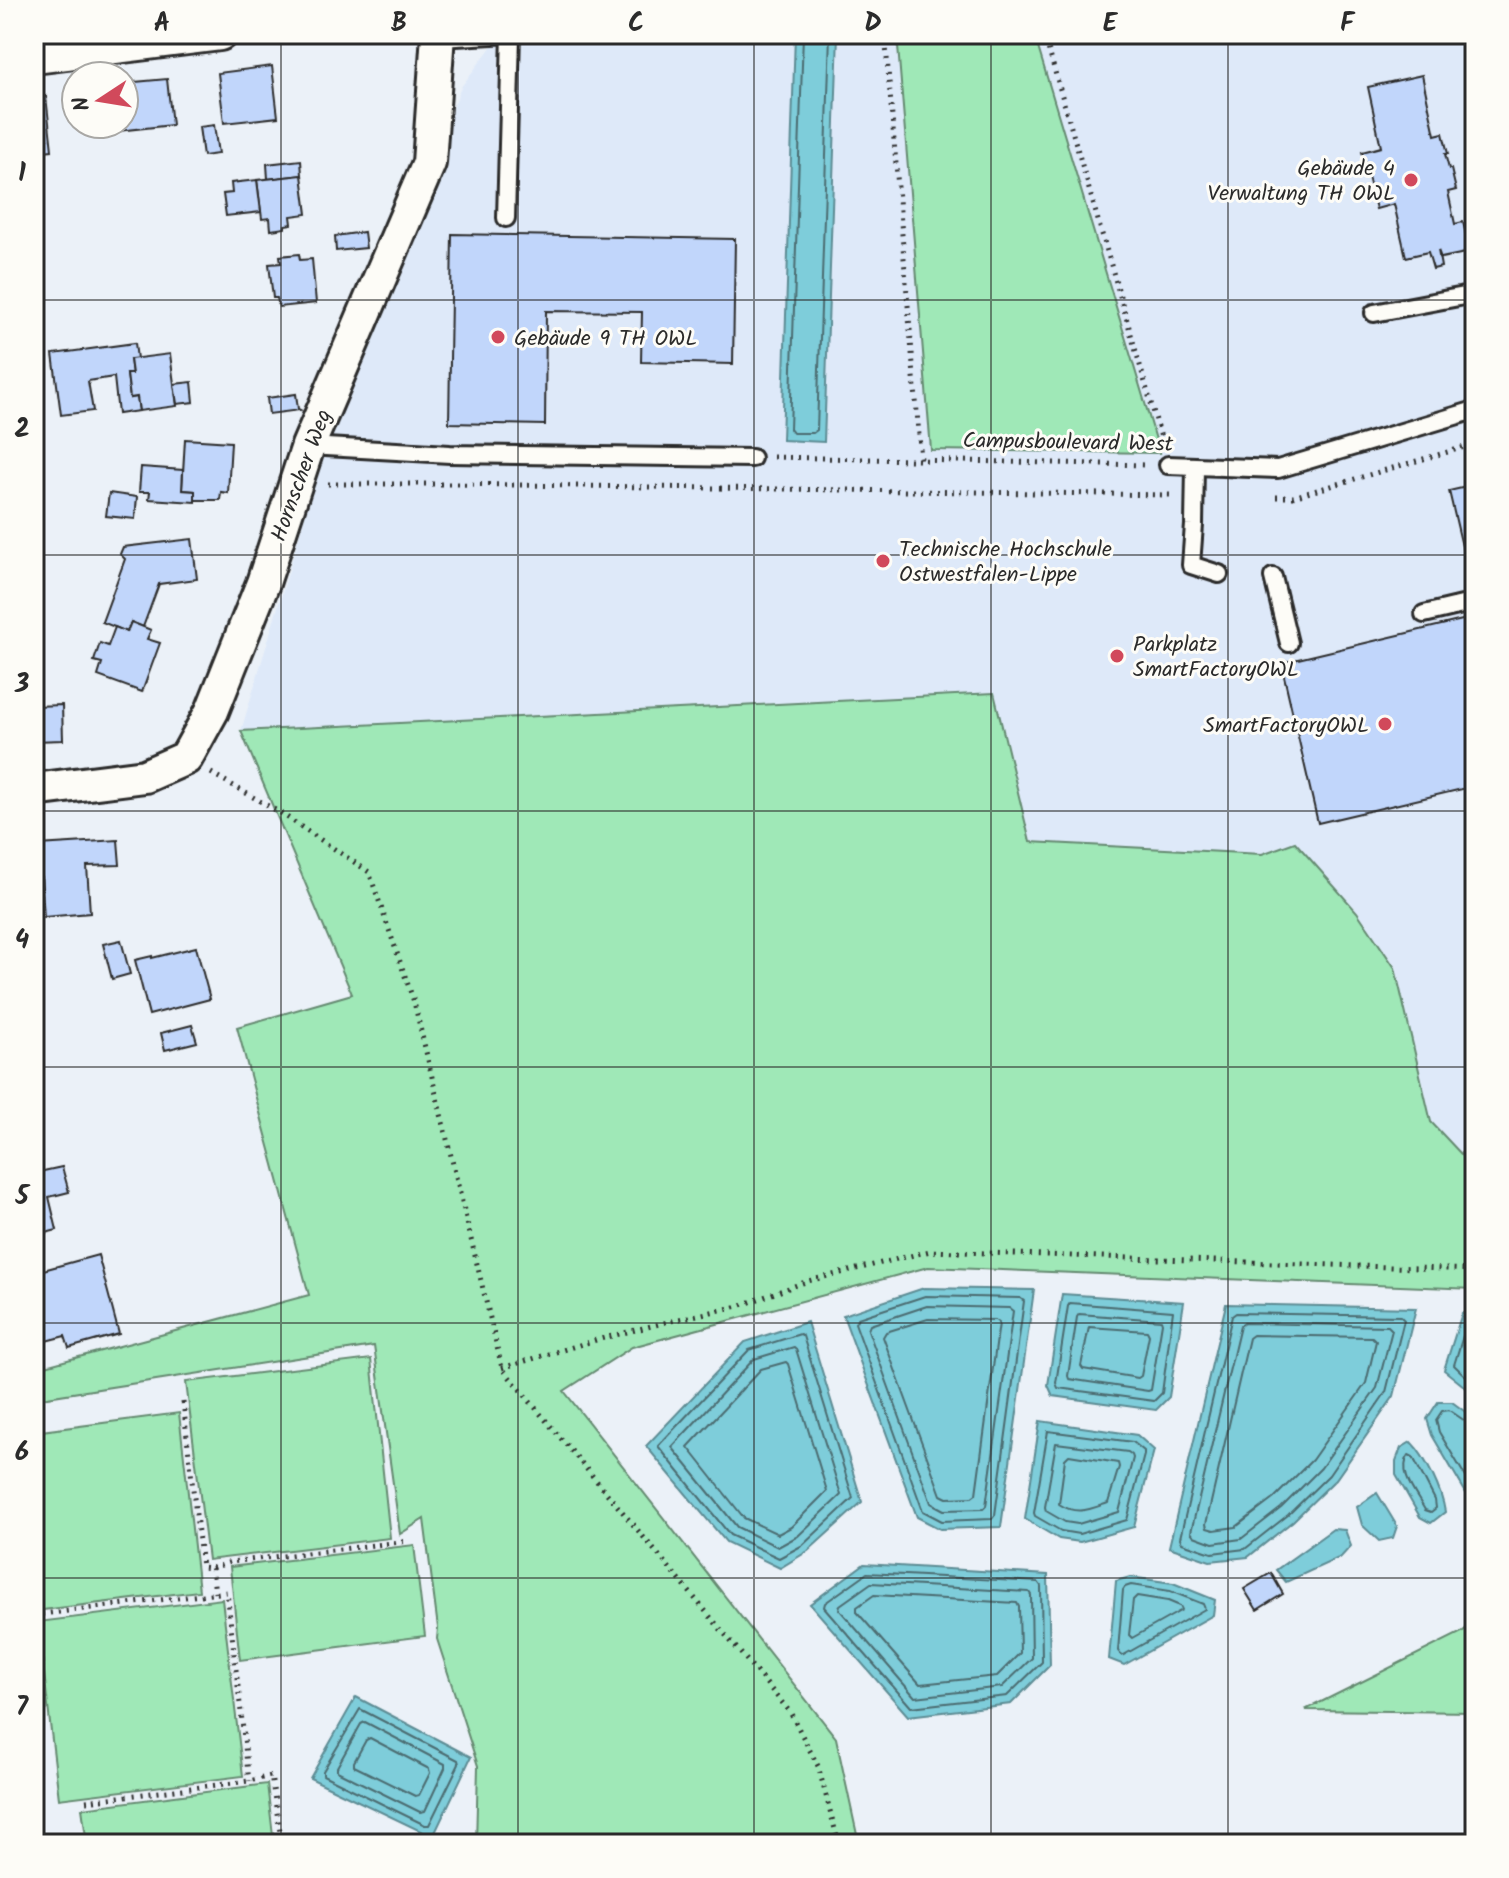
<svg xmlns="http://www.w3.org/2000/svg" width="1509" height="1878" viewBox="0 0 1509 1878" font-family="Kalam,sans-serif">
<rect width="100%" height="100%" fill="#ebf1f8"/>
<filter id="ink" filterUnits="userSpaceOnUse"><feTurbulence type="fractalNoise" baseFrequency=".0125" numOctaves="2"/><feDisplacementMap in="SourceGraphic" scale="16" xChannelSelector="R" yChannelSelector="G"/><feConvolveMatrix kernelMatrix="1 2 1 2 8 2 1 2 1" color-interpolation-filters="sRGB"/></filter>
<g filter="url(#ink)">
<polygon fill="#dee9f9" points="501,34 1475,34 1475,1169 1431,1122 1395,968 1357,912 1295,842 1262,854 1030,842 993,693 241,731 331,429 461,87"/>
<g fill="#9fe8b7" stroke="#658a71" stroke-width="2">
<polygon points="897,34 1034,34 1160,453 931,450"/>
<polygon points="994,693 1030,842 1262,854 1295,842 1357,912 1395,968 1431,1122 1475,1169 1475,1289 928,1267 632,1347 564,1391 836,1738 859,1844 476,1844 478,1766 437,1639 438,1628 424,1519 400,1534 374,1346 34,1399 34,1369 309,1295 237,1027 352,994 241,731"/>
<polygon points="371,1359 390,1538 208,1560 186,1382"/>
<polygon points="179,1413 199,1591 34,1611 34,1432"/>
<polygon points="414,1545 425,1636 240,1660 230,1567"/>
<polygon points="222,1599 243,1776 59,1799 38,1622"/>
<polygon points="1475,1621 1475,1712 1305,1710 1462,1632"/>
<polygon points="267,1784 274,1844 87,1844 82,1808"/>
</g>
<g fill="#7ecdda" stroke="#5d8c94" stroke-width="2">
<polygon points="795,34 838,34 824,442 782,440"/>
<polygon points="924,1288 1034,1290 1001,1527 940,1529 917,1517 843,1315"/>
<polygon points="1062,1294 1184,1302 1169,1397 1156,1410 1053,1396 1048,1385"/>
<polygon points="1226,1304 1416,1308 1394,1396 1336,1479 1293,1521 1248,1557 1210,1561 1169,1547"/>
<polygon points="1462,1313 1475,1313 1475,1395 1444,1370"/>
<polygon points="807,1322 862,1502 808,1551 780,1568 726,1542 646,1446 745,1342"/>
<polygon points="1438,1402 1452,1402 1475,1419 1475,1494 1466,1493 1432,1435 1427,1419"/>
<polygon points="1040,1421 1137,1435 1154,1450 1134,1527 1080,1542 1059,1539 1025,1519"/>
<path d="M1411 1442C1426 1457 1442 1491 1445 1512L1431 1523 1420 1517 1396 1475V1461L1401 1448Z"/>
<polygon points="1377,1493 1397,1526 1393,1538 1379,1541 1362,1525 1357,1507"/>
<polygon points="1333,1529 1345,1530 1351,1546 1341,1557 1286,1582 1276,1570"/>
<polygon points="864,1564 1048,1575 1050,1665 1011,1704 908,1716 810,1604"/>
<polygon points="1130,1577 1173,1583 1215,1600 1213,1615 1124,1665 1109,1659 1116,1581"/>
<polygon points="356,1697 471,1757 433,1837 310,1778"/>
</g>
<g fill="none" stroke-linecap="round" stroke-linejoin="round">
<g stroke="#4c6c71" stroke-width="2">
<polyline points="803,34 790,429 793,433 813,433 817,430 830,34"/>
<polygon points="925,1296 1020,1298 1024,1301 995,1515 992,1519 942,1521 923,1511 855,1323 858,1318"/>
<polygon points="1070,1303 1173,1311 1162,1393 1154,1401 1058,1388 1056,1383 1068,1306"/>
<polygon points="927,1306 1009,1308 1013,1311 986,1506 983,1509 944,1510 931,1503 868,1330 870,1325"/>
<polygon points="1236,1313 1400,1316 1404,1320 1386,1392 1329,1475 1288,1515 1245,1549 1212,1553 1182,1543 1180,1538 1232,1316"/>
<polygon points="1079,1314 1161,1320 1162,1323 1151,1390 1148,1391 1069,1379 1068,1376 1077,1317"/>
<polygon points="928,1319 995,1320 999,1323 976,1494 972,1497 947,1498 941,1495 883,1337 886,1332"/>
<polyline points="1475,1321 1467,1323 1454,1365 1475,1385"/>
<polygon points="1244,1323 1388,1326 1392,1330 1377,1388 1321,1468 1281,1508 1241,1539 1213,1543 1194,1536 1191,1532 1240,1326"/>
<polygon points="1089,1327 1147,1331 1149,1335 1141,1376 1138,1378 1083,1369 1081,1366"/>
<polygon points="800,1334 803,1336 853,1498 803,1545 779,1558 730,1535 658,1446 749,1350"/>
<polygon points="1253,1335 1372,1337 1376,1341 1366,1383 1312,1460 1273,1499 1236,1527 1214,1530 1207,1528 1206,1524 1249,1338"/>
<polygon points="794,1347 796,1349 841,1495 798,1536 778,1547 737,1527 672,1447 754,1359"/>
<polygon points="786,1362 788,1364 827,1491 791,1527 778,1534 744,1518 688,1447 761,1369"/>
<polyline points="1475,1424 1468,1423 1449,1410 1442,1411 1436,1420 1439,1432 1470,1484 1475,1486"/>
<polygon points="1048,1431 1133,1442 1144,1451 1144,1455 1127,1520 1079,1534 1061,1531 1035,1516 1034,1513"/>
<polygon points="1056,1443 1128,1452 1132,1455 1133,1458 1119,1512 1078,1524 1065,1522 1046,1511 1045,1507"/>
<path d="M1069 1455 1118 1463 1119 1467 1108 1503C1090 1509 1077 1516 1059 1504L1065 1459Z"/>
<path d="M1409 1455 1413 1457 1435 1500 1436 1508 1431 1512 1425 1510C1416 1494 1397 1472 1409 1455Z"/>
<polygon points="867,1573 1038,1582 1041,1586 1042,1662 1007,1696 911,1707 824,1607 825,1603"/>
<polygon points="871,1583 1029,1592 1031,1595 1032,1658 1002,1687 915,1697 839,1609 840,1605"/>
<polygon points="1131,1585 1170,1591 1203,1604 1205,1609 1122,1656 1118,1651 1123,1590 1125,1587"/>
<polygon points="874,1595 1017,1603 1019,1607 1020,1653 997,1676 920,1684 857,1612 857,1607"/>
<polygon points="1137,1596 1168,1601 1180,1606 1182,1610 1132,1638 1129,1635 1133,1600"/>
<polygon points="360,1709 458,1760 459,1764 429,1825 425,1825 323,1775 323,1771"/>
<polygon points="365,1722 445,1764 445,1768 425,1811 420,1812 337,1771 337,1767 361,1724"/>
<polygon points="370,1738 429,1769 430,1773 419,1795 415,1796 354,1766 354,1762 366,1740"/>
</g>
</g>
<g fill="#c1d6fb" stroke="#2b2b2b" stroke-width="2">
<polygon points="272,66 278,117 224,123 218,73"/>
<polygon points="1422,75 1435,135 1443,133 1448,154 1445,154 1449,169 1451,169 1456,190 1448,192 1455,224 1463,222 1470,252 1441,258 1438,250 1441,267 1433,269 1428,252 1406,257 1394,204 1376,209 1362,152 1381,147 1368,87"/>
<polygon points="167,79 172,125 109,132 108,124 124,124 124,83"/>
<polygon points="46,96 52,150 34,152 34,98"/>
<polygon points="214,125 218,154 203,156 199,127"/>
<polygon points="301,160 302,175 268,179 267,164"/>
<polygon points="302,175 307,214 291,216 292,224 285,225 285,228 271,230 270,218 262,219 257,180"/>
<polygon points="257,180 261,212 226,216 223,194 232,193 231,183"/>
<polygon points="364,232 366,248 336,251 335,236"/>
<polygon points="452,234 735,239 733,364 641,362 642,312 546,311 545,425 449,423"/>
<polygon points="299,254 300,260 312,259 316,303 279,307 277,298 273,298 269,264 281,263 280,256"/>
<polygon points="135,343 137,359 130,359 132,374 127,374 130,398 137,397 139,411 118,414 114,377 88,381 93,411 61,415 53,354"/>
<polygon points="170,354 177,406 139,411 137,397 130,398 127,374 132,374 130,359"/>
<polygon points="192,382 194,402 177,404 174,384"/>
<polygon points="296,394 298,409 300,410 269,414 267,398"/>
<polygon points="185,439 231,442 228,493 221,492 220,500 195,500 195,491 182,490"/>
<polygon points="141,467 183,470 182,490 195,491 195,502 149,499 150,492 139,492"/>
<polygon points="1475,485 1475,557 1465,559 1449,491"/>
<polygon points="109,493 137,497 135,519 106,516"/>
<polygon points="192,539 197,579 159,584 143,627 131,622 127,632 102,622 125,559 120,554 123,547"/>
<polygon points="1475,617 1475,786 1318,823 1281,663"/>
<polygon points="131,622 151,630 147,639 160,643 142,692 98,676 102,663 94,661 100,643 108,646 115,627 127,632"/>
<polygon points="62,705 63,740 34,741 34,706"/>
<polygon points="118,840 120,865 87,866 90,913 44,917 39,845"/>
<polygon points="121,940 130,974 112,979 103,944"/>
<polygon points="196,947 210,999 149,1015 135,960 152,956 152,958"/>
<polygon points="192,1025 197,1042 165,1050 161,1033"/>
<polygon points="62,1167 69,1192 49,1197 57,1230 34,1236 34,1173"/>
<polygon points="98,1255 119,1334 69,1348 65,1336 34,1344 34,1287 39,1286 36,1272"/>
<polygon points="1271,1573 1283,1594 1257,1610 1244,1589"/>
</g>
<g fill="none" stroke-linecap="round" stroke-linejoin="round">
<g stroke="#2b2b2b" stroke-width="22">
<g id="service">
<polyline points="438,38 511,34 506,218"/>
<polyline points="1374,313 1475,294"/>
<polyline points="308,446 450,454 752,458"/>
<polyline points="1168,465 1278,469 1475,410"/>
<polyline points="1195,467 1194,525 1191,565 1219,574"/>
<polyline points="1273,577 1289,643"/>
<polyline points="1424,614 1475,602"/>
</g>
</g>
<g stroke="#2b2b2b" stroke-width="38">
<g id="minor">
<polyline points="34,57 220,34"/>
<polyline points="34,790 145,776 186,758 212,711 263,583 308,446 429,163 438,34"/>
</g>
</g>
<g stroke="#2b2b2b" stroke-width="5" stroke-dasharray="2 6" stroke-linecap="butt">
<polyline points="885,34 921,459"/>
<polyline points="1044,34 1162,441"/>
<polyline points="773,457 1147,465"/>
<polyline points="328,484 453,484 1170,495"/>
<polyline points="1276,497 1293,497 1475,444"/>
<polyline points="211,773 279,812 369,872 414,1002 502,1368 790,1712 818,1766 839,1844"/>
<polyline points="502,1368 596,1340 679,1319 739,1306 808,1281 930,1251 1475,1270"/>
<polyline points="183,1402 202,1567 212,1568 215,1593"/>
<polyline points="212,1568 231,1562 409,1541"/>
<polyline points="34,1615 227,1592 249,1781"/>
<polyline points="86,1801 249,1781 271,1776 282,1844"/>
</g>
<use href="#service" stroke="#fdfcf7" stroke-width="16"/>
<use href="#minor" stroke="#fdfcf7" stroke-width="32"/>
</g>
</g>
<path fill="none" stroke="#2b2b2b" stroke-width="2" stroke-opacity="0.55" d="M281 34V1844M518 34V1844M754 34V1844M991 34V1844M1228 34V1844M34 300H1475M34 555H1475M34 811H1475M34 1067H1475M34 1323H1475M34 1578H1475"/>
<g fill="#d1495b" stroke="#fdfcf7" stroke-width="3">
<circle cx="1411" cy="180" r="8"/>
<circle cx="498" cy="337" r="8"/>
<circle cx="883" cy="561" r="8"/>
<circle cx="1117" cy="656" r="8"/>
<circle cx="1385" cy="724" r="8"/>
</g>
<g text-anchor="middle" stroke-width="6" stroke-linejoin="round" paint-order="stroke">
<g font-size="22" fill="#2b2b2b" stroke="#fdfcf7" text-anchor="start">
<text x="1395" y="175" text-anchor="end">Gebäude 4<tspan x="1395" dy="25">Verwaltung TH OWL</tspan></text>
<text x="514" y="345">Gebäude 9 TH OWL</text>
<text x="899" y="556">Technische Hochschule<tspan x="899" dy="25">Ostwestfalen-Lippe</tspan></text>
<text x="1133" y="651">Parkplatz<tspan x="1133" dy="25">SmartFactoryOWL</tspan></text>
<text x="1369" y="732" text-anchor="end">SmartFactoryOWL</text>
</g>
<g font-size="22" fill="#2b2b2b" stroke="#fdfcf7">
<text transform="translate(1068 441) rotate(1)" y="8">Campusboulevard West</text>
<text transform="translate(300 475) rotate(-70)" y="8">Hornscher Weg</text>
</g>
</g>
<rect width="1509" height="1878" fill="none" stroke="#fdfcf7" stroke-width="88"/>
<g transform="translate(100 100) rotate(258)"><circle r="38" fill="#fdfcf7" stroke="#a9a8a5" stroke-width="2"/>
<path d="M0-6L14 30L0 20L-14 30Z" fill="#d1495b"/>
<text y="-12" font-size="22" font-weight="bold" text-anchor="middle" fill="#2b2b2b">N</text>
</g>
<rect x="44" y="44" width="1421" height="1790" fill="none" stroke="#2b2b2b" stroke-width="3"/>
<g font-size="26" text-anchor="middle" font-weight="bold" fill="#2b2b2b">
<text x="162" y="31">A</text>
<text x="399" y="31">B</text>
<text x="636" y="31">C</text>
<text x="873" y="31">D</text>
<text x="1110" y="31">E</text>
<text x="1347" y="31">F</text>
<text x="22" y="181">1</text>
<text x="22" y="437">2</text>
<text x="22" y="692">3</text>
<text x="22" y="948">4</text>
<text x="22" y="1204">5</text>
<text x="22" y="1460">6</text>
<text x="22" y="1715">7</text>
</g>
</svg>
